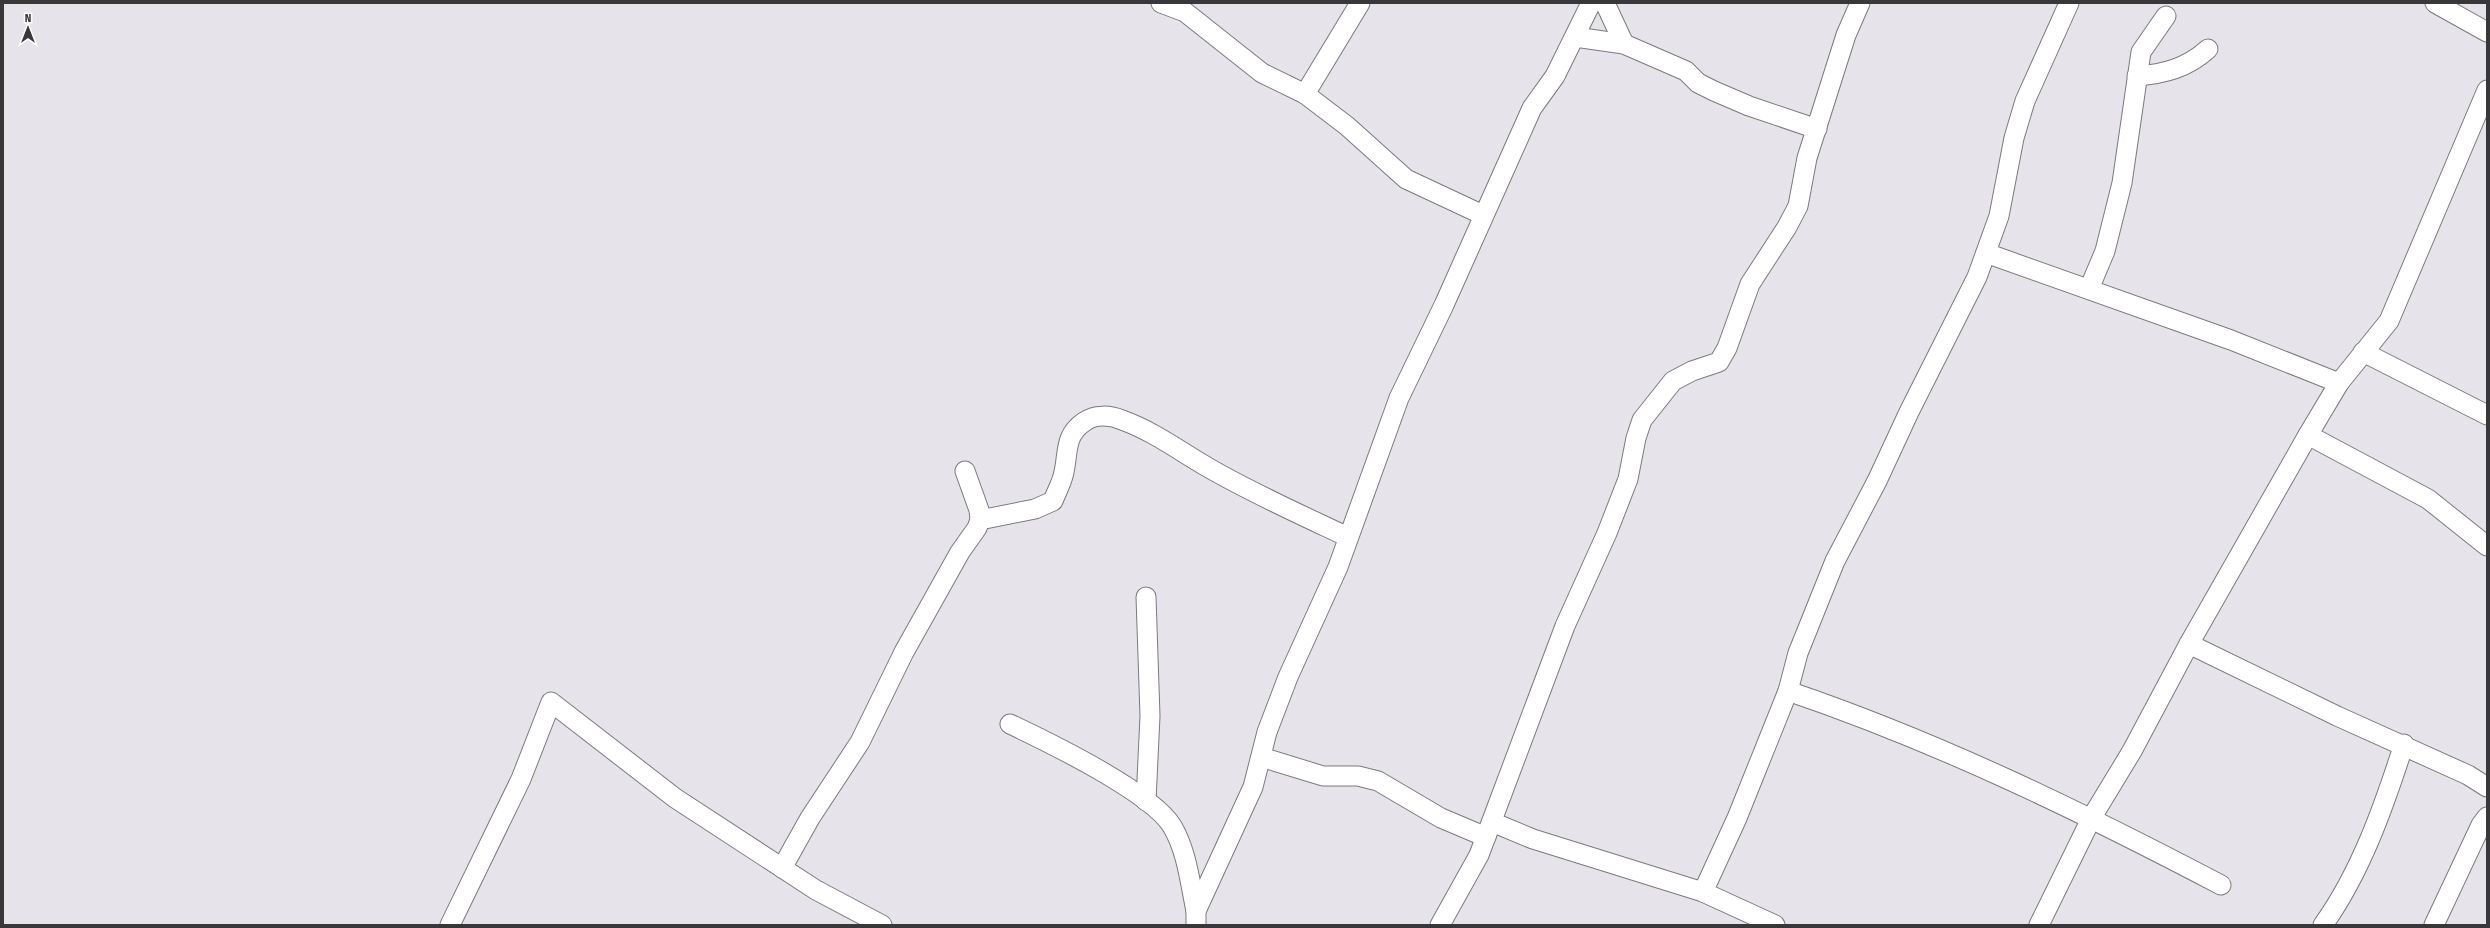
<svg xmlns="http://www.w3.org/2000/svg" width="2490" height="928" viewBox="0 0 2490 928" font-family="'Fira Sans Condensed',sans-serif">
<rect width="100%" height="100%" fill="#e6e4ea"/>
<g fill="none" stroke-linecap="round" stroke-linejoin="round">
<g stroke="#7b797f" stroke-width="21">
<g id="minor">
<polyline points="1161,3 1185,12 1262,73 1305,94 1347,126 1406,179 1483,215"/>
<polyline points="1605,3 1624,44"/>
<polyline points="2435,3 2487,32"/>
<polyline points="1575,37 1624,44 1686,71 1698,83 1714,91 1749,106 1817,129"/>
<path d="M2137 76C2164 74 2187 68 2208 49"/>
<polyline points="1305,94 1360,3"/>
<polyline points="1986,253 2231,340 2339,383"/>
<polyline points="2089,289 2105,251 2122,183 2141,52 2166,16"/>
<polyline points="2363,352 2487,415"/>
<polyline points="2308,435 2428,499 2487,546"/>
<path d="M980 520 1035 509 1053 501C1056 493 1061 484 1063 476 1069 455 1063 436 1084 422 1095 414 1110 415 1122 420 1153 431 1181 452 1209 468 1254 494 1301 515 1348 537"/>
<polyline points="2189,644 2337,716 2468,775 2487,787"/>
<path d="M1788 691C1938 742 2080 811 2221 885"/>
<path d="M1010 724C1048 742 1151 792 1172 826 1187 851 1190 883 1196 911"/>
<polyline points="1261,757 1323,776 1358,776 1378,781 1441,818 1486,837"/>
<polyline points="1146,801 1150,716 1146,597"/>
<polyline points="1492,822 1533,839 1703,892 1775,925"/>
<polyline points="782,868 810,818 860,742 904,652 960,552 977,528 980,520 979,510 965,471"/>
<polyline points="1703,892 1737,818 1788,691 1798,653 1835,561 1877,481 1909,412 1977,277 1999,216 2014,138 2025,101 2069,3"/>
<polyline points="450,925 521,779 551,702 675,798 816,890 882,925"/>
<polyline points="1196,925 1196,911 1253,787 1267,732 1288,677 1338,567 1399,398 1444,305 1532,108 1555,76 1591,3"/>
<polyline points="1440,925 1479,855 1565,626 1607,533 1628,479 1636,438 1642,420 1673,381 1692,371 1719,362 1727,348 1750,284 1787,227 1798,206 1807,158 1846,35 1860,3"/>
<polyline points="2039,925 2092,817 2132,751 2189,644 2308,435 2339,383 2389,321 2487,90"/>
<path d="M2323 925C2361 872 2384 806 2404 744"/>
<polyline points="2434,925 2481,825 2487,817"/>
</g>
</g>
<use href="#minor" stroke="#fff" stroke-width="19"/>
</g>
<rect width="2490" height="928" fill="none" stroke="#38383a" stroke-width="8"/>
<g transform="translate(28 28)" stroke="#ffffff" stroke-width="3" paint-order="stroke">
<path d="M0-3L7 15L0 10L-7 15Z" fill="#38383a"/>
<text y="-6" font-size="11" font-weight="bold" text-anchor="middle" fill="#38383a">N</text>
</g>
</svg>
